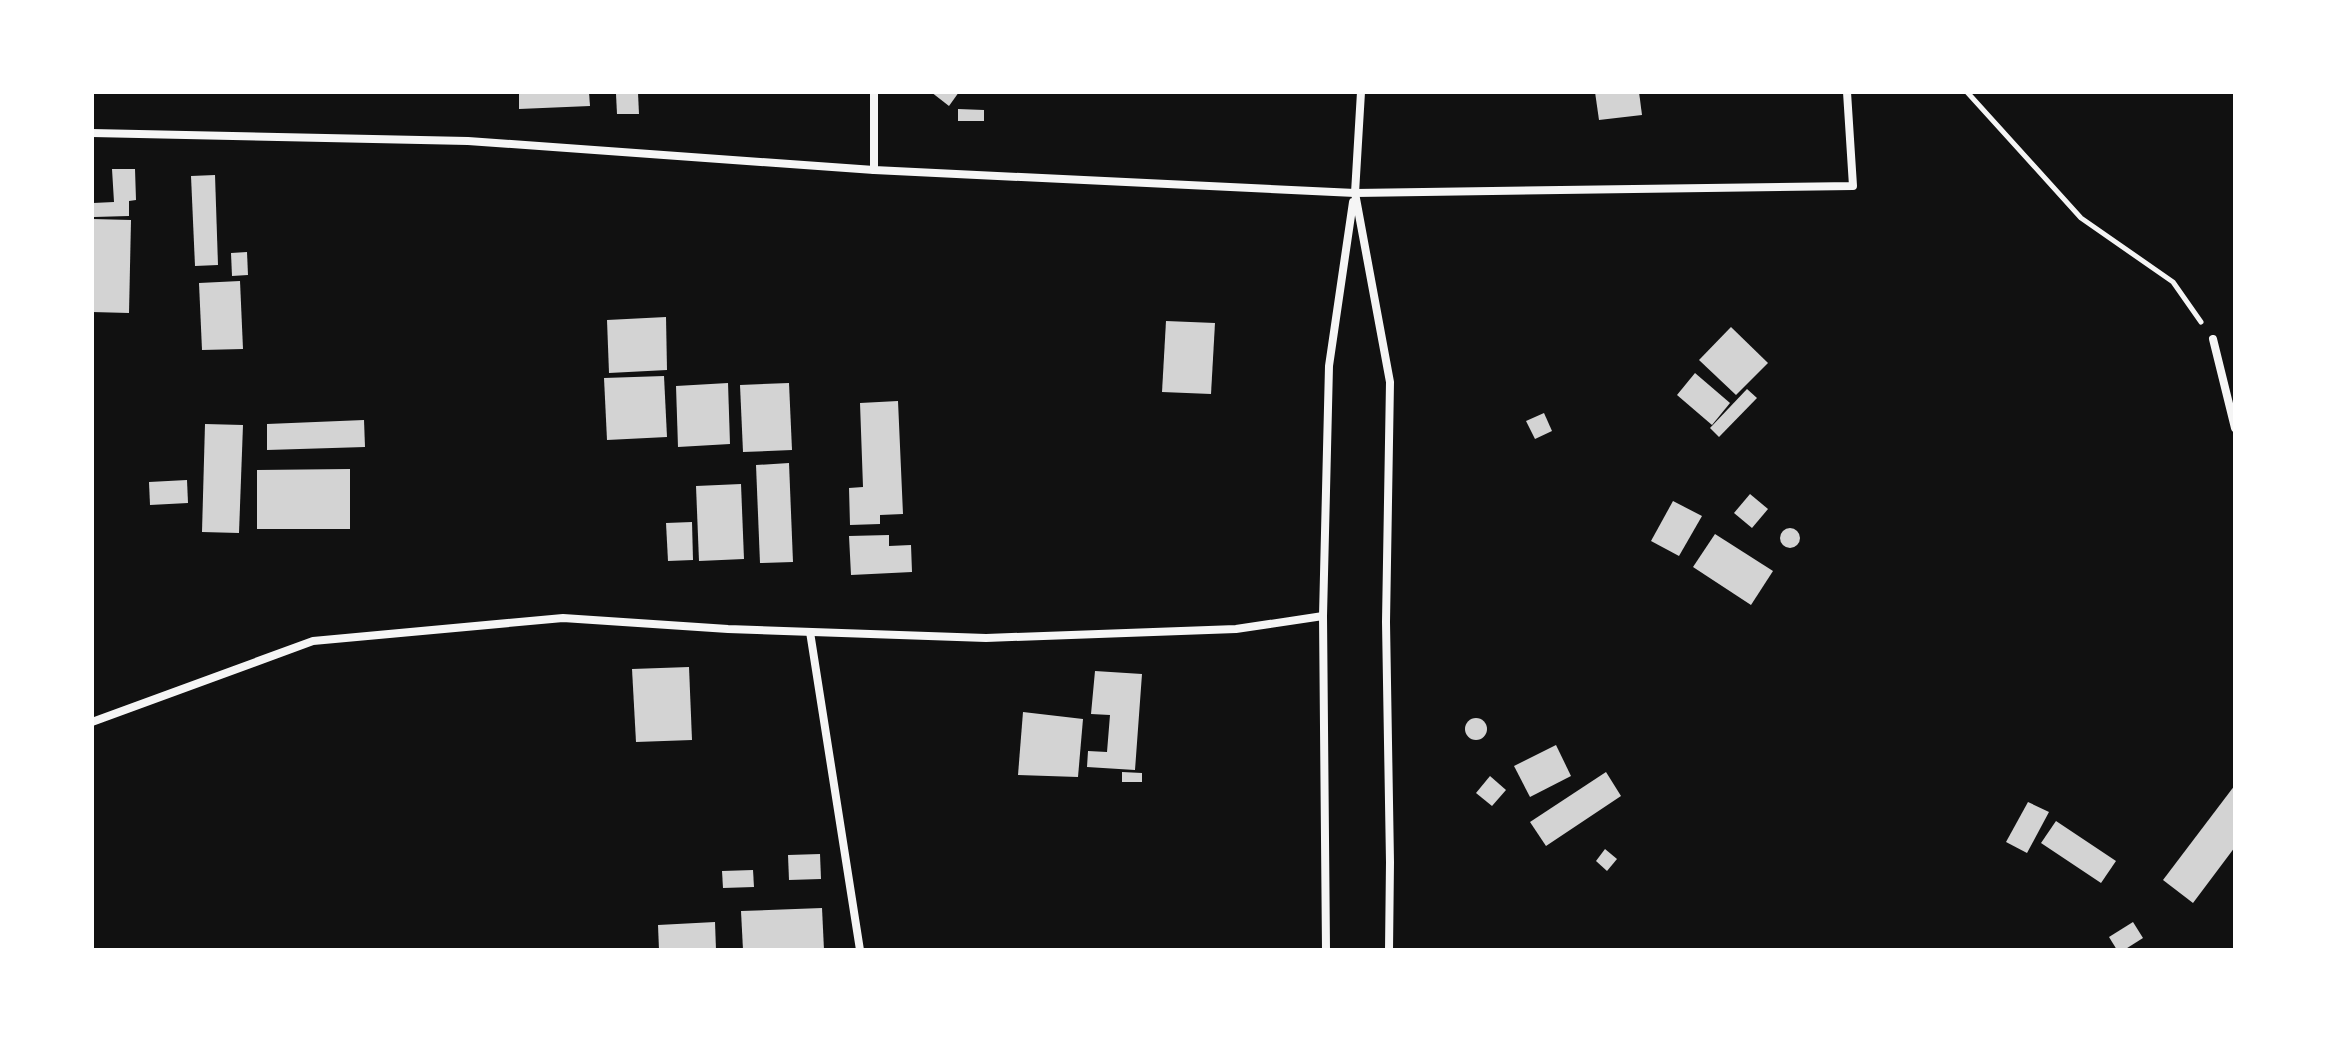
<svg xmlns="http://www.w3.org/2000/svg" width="2327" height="1042" viewBox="0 0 2327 1042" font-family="'Nunito Sans',sans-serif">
<rect width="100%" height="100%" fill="#111"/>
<g fill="#d3d3d3">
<polygon points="519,92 589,92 590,106 519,109"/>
<polygon points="931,92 959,92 949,106"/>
<polygon points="1595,92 1639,92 1642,115 1599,120"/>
<polygon points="638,93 639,114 617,114 616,94"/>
<polygon points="958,109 984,110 984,121 958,121"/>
<polygon points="112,169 135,169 136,200 129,201 129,216 94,217 93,203 114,202"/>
<polygon points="215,175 218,265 195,266 191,176"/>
<polygon points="92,219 131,220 129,313 92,312"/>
<polygon points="247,252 248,275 232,276 231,253"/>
<polygon points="240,281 243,349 202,350 199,283"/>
<polygon points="666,317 667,370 609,373 607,320"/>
<polygon points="1166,321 1215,323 1211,394 1162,392"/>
<polygon points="1731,327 1768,363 1736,395 1699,360"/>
<polygon points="1695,373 1730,403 1712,425 1677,395"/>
<polygon points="664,376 667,437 607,440 604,378"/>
<polygon points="728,383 730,444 678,447 676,386"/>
<polygon points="789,383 792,450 743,452 740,385"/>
<polygon points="1747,389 1757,398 1719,437 1710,428"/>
<polygon points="898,401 903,514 880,515 880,524 850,525 849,488 863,487 860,403"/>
<polygon points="1544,413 1552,431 1535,439 1526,421"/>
<polygon points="364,420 365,447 267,450 267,424"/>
<polygon points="205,424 243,425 239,533 202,532"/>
<polygon points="789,463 793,562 760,563 756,465"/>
<polygon points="350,469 350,529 257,529 257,470"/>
<polygon points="187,480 188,503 150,505 149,482"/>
<polygon points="741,484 744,559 699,561 696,486"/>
<polygon points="1750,494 1768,509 1752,528 1734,513"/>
<polygon points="1673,501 1702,516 1679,556 1651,541"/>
<polygon points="692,522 693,560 668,561 666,523"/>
<circle cx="1790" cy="538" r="10"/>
<polygon points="1715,534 1773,571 1751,605 1693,567"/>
<polygon points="889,535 889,546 911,545 912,572 851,575 849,536"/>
<polygon points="689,667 692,740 636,742 632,669"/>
<polygon points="1095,671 1142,674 1135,770 1087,767 1088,751 1107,752 1110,715 1091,714"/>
<polygon points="1023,712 1083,719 1078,777 1018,775"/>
<circle cx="1476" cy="729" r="11"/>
<polygon points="1556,745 1571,776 1530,797 1514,766"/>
<polygon points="1122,772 1142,773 1142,782 1122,782"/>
<polygon points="1606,772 1621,796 1546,846 1530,822"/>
<polygon points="1490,776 1506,790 1492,806 1476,793"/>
<polygon points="2235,785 2235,847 2193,903 2163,880"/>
<polygon points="2028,802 2049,812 2027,853 2006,842"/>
<polygon points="2056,821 2116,861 2101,883 2041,843"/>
<polygon points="1605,849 1617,859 1607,871 1596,861"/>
<polygon points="820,854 821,879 789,880 788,855"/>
<polygon points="753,870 754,887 723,888 722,871"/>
<polygon points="822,908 824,950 743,950 741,911"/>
<polygon points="715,922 716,950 659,950 658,925"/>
<polygon points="2133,922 2143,938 2124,950 2117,950 2109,937"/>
</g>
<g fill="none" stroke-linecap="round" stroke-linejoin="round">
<polyline stroke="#f5f5f5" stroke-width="5" points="1967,92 2081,218 2173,282 2201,322"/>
<g stroke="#f5f5f5" stroke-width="8">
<polyline points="1361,92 1355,193 1390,382 1386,622 1390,862 1389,950"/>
<polyline points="92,133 468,141 874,170 1355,193 1853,186 1847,92"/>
<polyline points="874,170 874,92"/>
<polyline points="2213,339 2235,428"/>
<polyline points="810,632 860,950"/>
<polyline points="92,722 313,641 563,618 728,629 986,638 1236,629 1323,616"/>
<polyline points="1326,950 1323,616 1329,366 1353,202"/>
</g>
</g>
<rect width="2327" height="1042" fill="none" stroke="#ffffff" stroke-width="188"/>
</svg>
